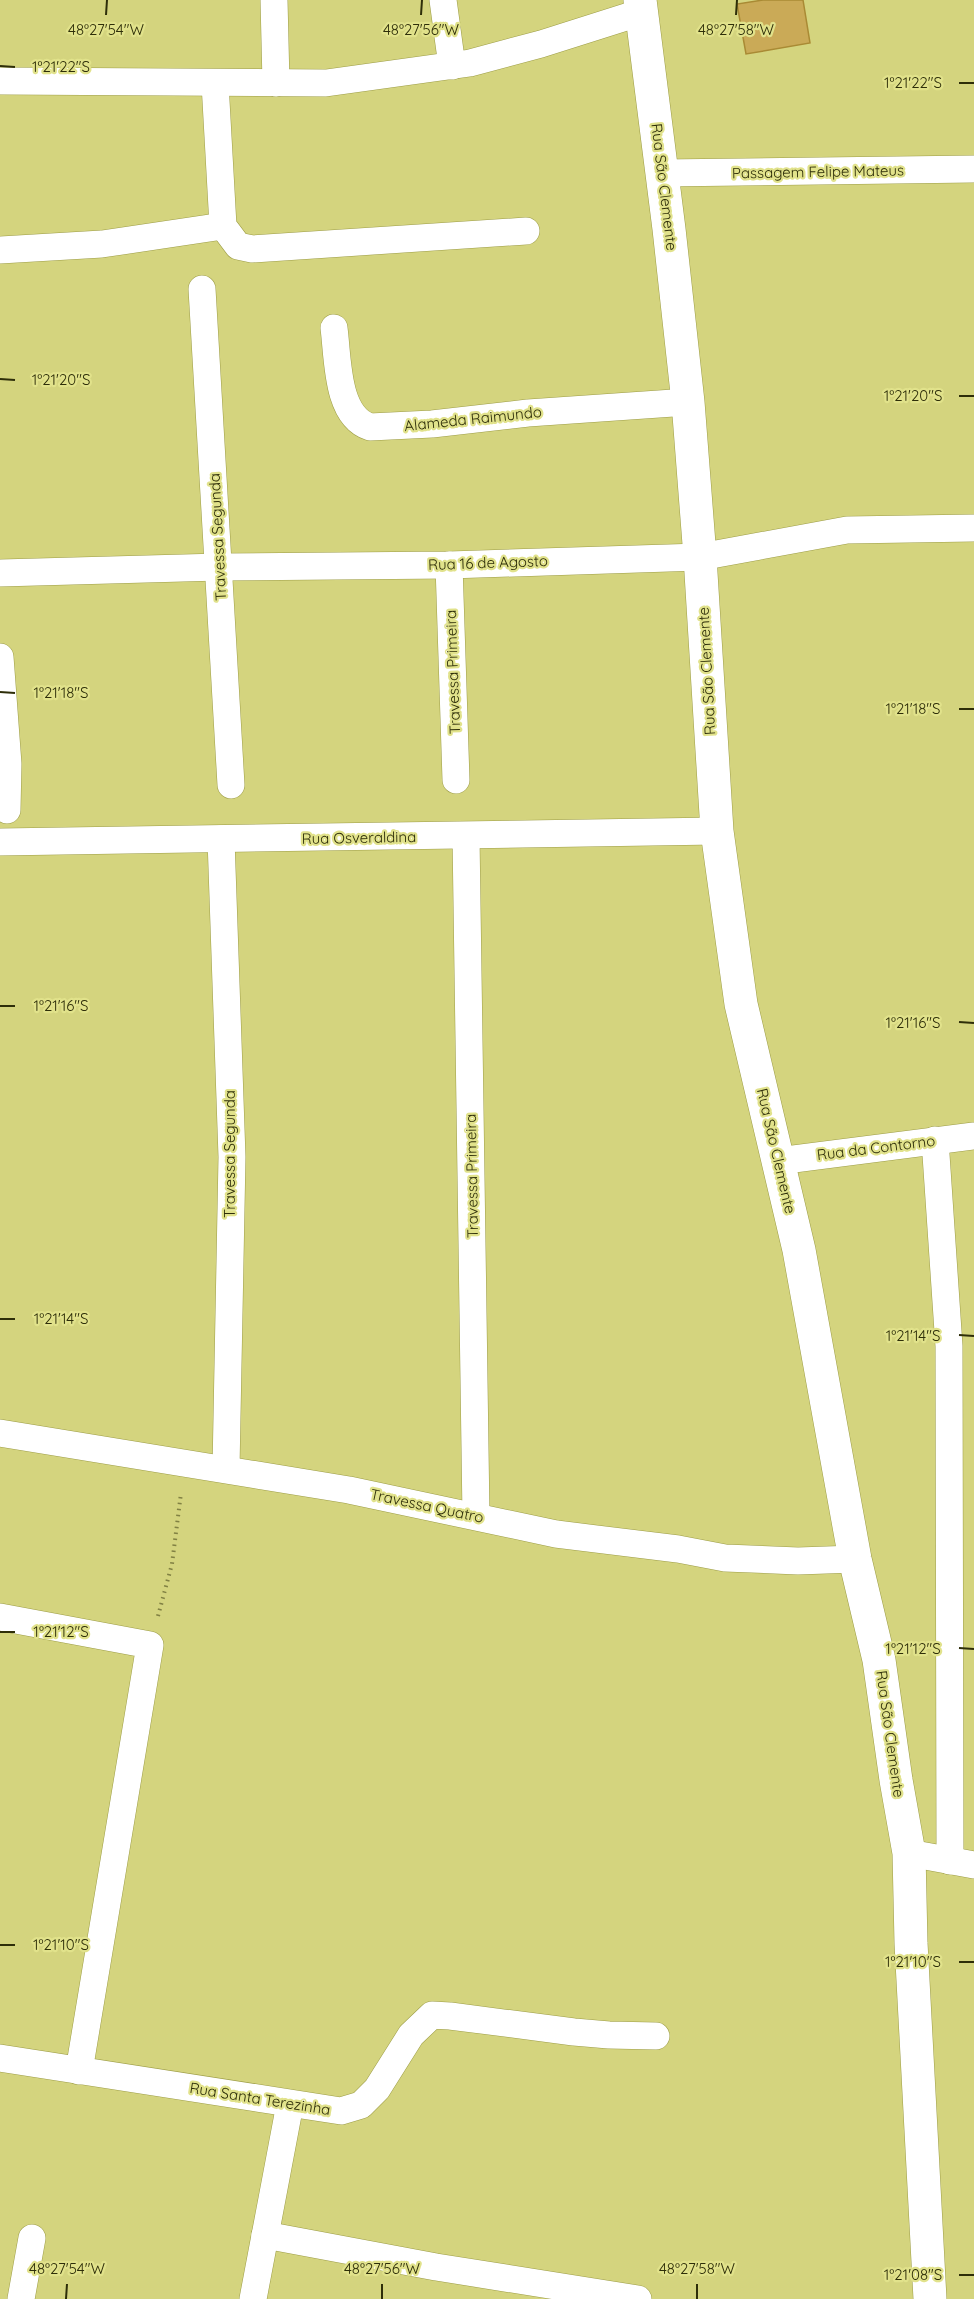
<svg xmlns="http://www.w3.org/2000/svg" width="974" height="2299" viewBox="0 0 974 2299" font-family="Quicksand,sans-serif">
<rect width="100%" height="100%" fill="#d4d47e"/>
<polygon fill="#caaa57" stroke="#a98a34" stroke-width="1.5" points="763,0 803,0 810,43 746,54 737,4"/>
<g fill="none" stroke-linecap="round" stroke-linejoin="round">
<g stroke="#9d9d46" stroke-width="28">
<g id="street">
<polyline points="274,0 276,83"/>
<polyline points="443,0 452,66"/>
<polyline points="0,81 326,83 470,63 541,44 642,12"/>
<polyline points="215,83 223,226 238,246 252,249 526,231"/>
<polyline points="662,173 974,169"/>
<polyline points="0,250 102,244 223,226"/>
<polyline points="202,289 231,785"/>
<path d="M334 328C338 358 336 416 370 427L432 424 528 413 688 402"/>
<polyline points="449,565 456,780"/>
<polyline points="0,573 220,567 449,565 700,557 847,530 974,528"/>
<polyline points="0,657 8,764 7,810"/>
<polyline points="466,836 476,1516"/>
<polyline points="221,839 232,1157 226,1469"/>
<polyline points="0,842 717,831"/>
<polyline points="935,1140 949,1346 950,1861"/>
<polyline points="778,1161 974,1136"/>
<polyline points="0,1433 349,1490 556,1534 678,1549 725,1558 798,1561 855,1559"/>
<polyline points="0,1617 150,1645 79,2071"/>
<polyline points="909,1853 974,1865"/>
<polyline points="0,2058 341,2111 361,2105 377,2089 411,2035 432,2015 450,2016 574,2032 609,2035 656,2036"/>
<polyline points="265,2235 436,2267 638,2299"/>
<polyline points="21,2299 32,2238"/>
<polyline points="253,2299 290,2104"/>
</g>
</g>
<g stroke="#9d9d46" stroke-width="34">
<polyline id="secondary" points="640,0 669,229 688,402 700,557 717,831 741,1004 799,1250 855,1559 879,1660 896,1780 909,1853 911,1943 930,2299"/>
</g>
<polyline stroke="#818143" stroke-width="4" stroke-dasharray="1.5 4.5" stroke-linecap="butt" points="158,1616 172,1564 181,1493"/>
<use href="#street" stroke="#fff" stroke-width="27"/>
<use href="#secondary" stroke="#fff" stroke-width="33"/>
</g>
<path fill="none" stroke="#2e2e09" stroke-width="2" d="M106 15 107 0M421 15 422 0M736 15 737 0M0 66 15 67M959 83H974M0 379 15 380M959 396H974M0 692 15 693M959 709H974M0 1006H15M959 1022 974 1023M0 1319H15M959 1335 974 1336M0 1632H15M959 1648 974 1649M0 1945H15M959 1962H974M959 2275H974M66 2299 67 2284M382 2299V2284M697 2299V2284"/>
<g text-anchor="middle" stroke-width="4.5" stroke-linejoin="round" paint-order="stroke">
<g font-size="15" fill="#2e2e09" stroke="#e1e28b">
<text transform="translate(818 172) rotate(-1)" y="5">Passagem Felipe Mateus</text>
<text transform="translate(664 187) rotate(83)" y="5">Rua São Clemente</text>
<text transform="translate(473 419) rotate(-6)" y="5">Alameda Raimundo</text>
<text transform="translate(218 537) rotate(-93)" y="5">Travessa Segunda</text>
<text transform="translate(488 563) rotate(-2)" y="5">Rua 16 de Agosto</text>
<text transform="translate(707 671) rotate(-93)" y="5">Rua São Clemente</text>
<text transform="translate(453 672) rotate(-92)" y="5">Travessa Primeira</text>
<text transform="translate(359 838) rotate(-1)" y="5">Rua Osveraldina</text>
<text transform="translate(876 1148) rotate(-7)" y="5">Rua da Contorno</text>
<text transform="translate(776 1151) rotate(77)" y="5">Rua São Clemente</text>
<text transform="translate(230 1154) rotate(-90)" y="5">Travessa Segunda</text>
<text transform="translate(472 1176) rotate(-91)" y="5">Travessa Primeira</text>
<text transform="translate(427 1506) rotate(12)" y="5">Travessa Quatro</text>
<text transform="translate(890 1734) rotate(82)" y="5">Rua São Clemente</text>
<text transform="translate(260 2099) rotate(9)" y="5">Rua Santa Terezinha</text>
</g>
</g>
<g font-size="15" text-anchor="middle" fill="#2e2e09" stroke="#e1e28b" stroke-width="4.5" stroke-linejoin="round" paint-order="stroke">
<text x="106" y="35">48°27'54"W</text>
<text x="421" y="35">48°27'56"W</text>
<text x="736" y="35">48°27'58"W</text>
<text x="61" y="72">1°21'22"S</text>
<text x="913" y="88">1°21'22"S</text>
<text x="61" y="385">1°21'20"S</text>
<text x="913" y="401">1°21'20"S</text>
<text x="61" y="698">1°21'18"S</text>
<text x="913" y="714">1°21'18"S</text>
<text x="61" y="1011">1°21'16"S</text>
<text x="913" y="1028">1°21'16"S</text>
<text x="61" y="1324">1°21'14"S</text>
<text x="913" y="1341">1°21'14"S</text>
<text x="61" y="1637">1°21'12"S</text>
<text x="913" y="1654">1°21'12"S</text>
<text x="61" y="1950">1°21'10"S</text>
<text x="913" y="1967">1°21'10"S</text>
<text x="67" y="2274">48°27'54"W</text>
<text x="382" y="2274">48°27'56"W</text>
<text x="697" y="2274">48°27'58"W</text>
<text x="913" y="2280">1°21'08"S</text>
</g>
</svg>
